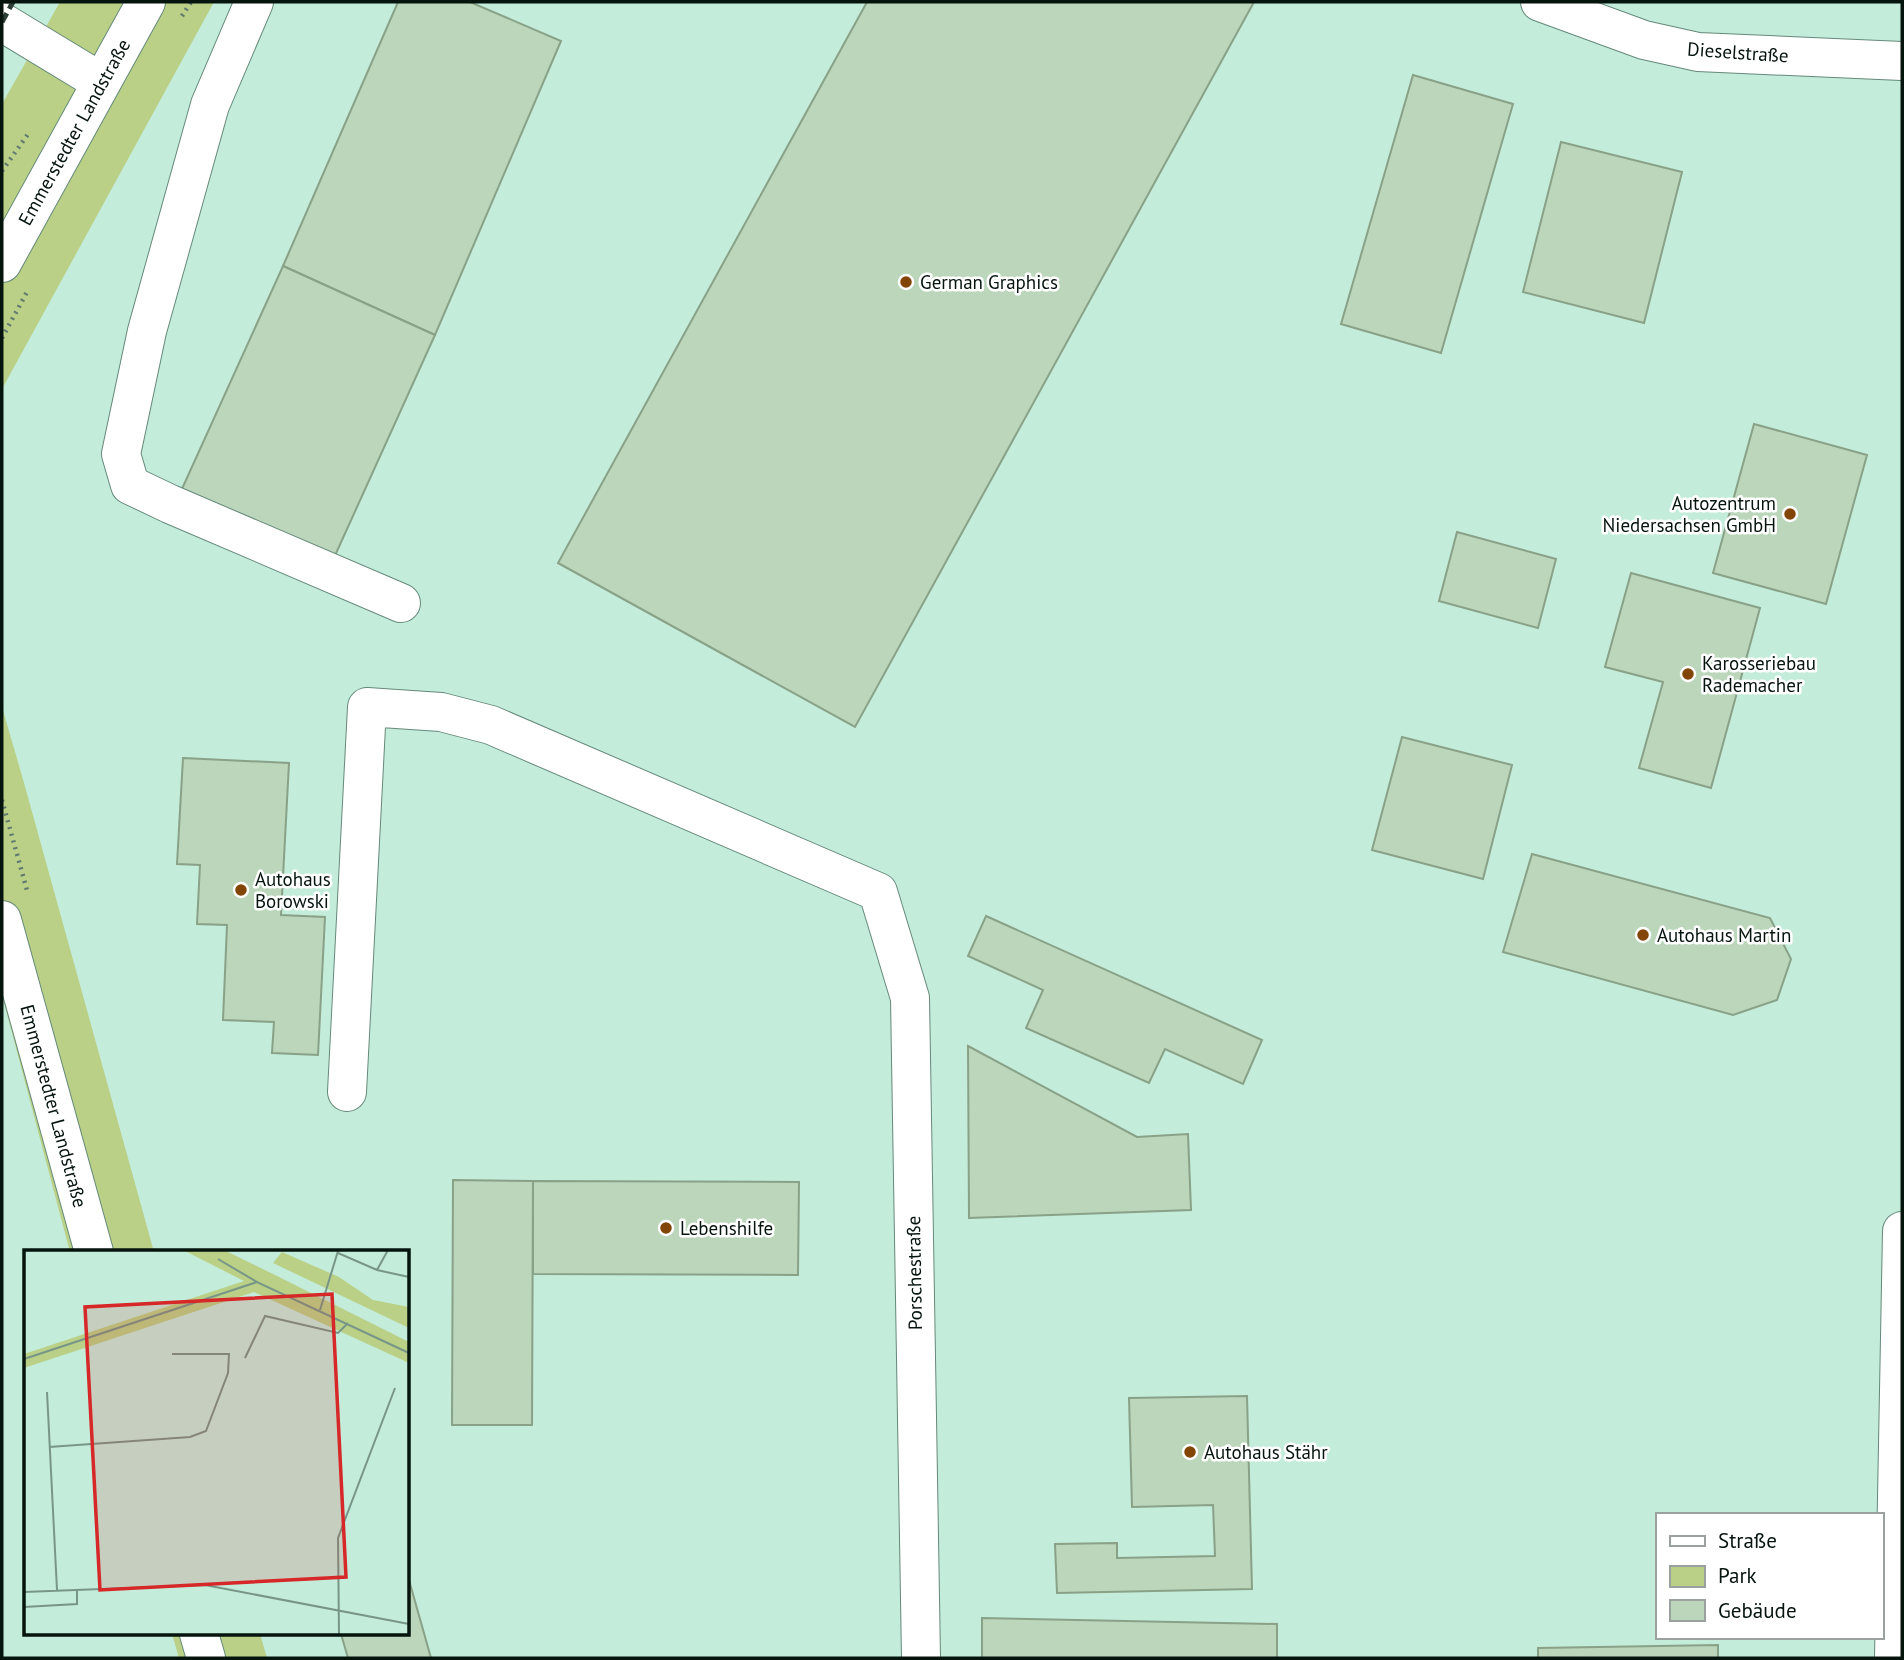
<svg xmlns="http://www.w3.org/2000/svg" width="1904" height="1660" viewBox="0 0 1904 1660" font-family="'PT Sans',sans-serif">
<rect width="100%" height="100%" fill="#c4ecda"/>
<g fill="#b9d086">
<polygon points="60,2 214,2 2,389 2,104"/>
<polygon points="2,707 24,783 154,1252 70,1252 2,995"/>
<polygon points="172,1634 260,1634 267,1658 179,1658"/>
</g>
<g fill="#bbd6bb" stroke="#88a187" stroke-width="2">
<polygon points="398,2 470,2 561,41 435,335 283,266"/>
<polygon points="867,2 1254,2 855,727 558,563"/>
<polygon points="1413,75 1513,104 1441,353 1341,324"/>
<polygon points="1561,142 1682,172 1644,323 1523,292"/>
<polygon points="283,266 435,335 333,560 181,491"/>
<polygon points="1754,424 1867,455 1826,604 1713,573"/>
<polygon points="1457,532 1556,559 1538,628 1439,601"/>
<polygon points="1631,573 1760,608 1711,788 1639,768 1663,682 1605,667"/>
<polygon points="1402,737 1512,765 1483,879 1372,850"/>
<polygon points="183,758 289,763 281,915 325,917 318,1055 272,1053 274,1022 223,1020 227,925 197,924 200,865 177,864"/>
<polygon points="1532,854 1770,918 1791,959 1777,1000 1733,1015 1503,952"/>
<polygon points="986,916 1262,1040 1243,1084 1165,1049 1149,1083 1026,1028 1043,990 968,956"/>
<polygon points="968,1046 1137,1137 1188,1134 1191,1210 969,1218"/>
<polygon points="453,1180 533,1181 532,1425 452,1425"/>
<polygon points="533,1181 799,1182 798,1275 533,1274"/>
<polygon points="1247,1396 1252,1589 1057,1593 1055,1544 1117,1543 1117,1558 1215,1556 1213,1505 1132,1507 1129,1398"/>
<polygon points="409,1580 431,1658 348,1658 341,1634 408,1634"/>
<polygon points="982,1618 1277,1624 1277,1658 982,1658"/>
<polygon points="1718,1645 1718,1658 1538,1658 1538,1648"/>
</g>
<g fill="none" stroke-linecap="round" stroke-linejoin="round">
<g stroke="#65897a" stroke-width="40">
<g id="minor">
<polyline points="254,2 210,105 147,331 121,454 130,485 170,504 401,603"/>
<polyline points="1540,2 1644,40 1698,52 1902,61"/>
<polyline points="2,22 101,82"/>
<polyline points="347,1092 367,707 441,712 491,725 878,892 910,998 921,1658"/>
<polyline points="1894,1658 1902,1231"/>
</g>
</g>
<g stroke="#65897a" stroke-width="40">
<g id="major">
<polyline points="2,263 146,2"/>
<polyline points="2,920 94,1252"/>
<polyline points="199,1634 206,1658"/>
</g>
</g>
<g stroke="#607a6f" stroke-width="4.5" stroke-dasharray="2 5" stroke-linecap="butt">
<polyline points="182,16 191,2"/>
<polyline points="2,171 28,134"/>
<polyline points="2,338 27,292"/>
<polyline points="2,800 28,894"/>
</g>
<use href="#minor" stroke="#fff" stroke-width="38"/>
<use href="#major" stroke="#fff" stroke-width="38"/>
<polyline stroke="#2b3e36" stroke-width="5" stroke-dasharray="10 5" stroke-linecap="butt" points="2,22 13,2"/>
</g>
<g fill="#834506" stroke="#fff" stroke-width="2.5">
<circle cx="906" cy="282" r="7"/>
<circle cx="1790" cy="514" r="7"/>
<circle cx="1688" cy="674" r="7"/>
<circle cx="241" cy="890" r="7"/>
<circle cx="1643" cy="935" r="7"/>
<circle cx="666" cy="1228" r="7"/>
<circle cx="1190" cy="1452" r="7"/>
</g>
<g text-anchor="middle" stroke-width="5" stroke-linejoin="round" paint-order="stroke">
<g font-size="19" fill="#06140e" stroke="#fff">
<text transform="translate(1738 52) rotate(4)" y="7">Dieselstraße</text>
<text transform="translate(74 132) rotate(-61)" y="7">Emmerstedter Landstraße</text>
<text transform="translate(54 1106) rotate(75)" y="7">Emmerstedter Landstraße</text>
<text transform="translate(914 1273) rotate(-91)" y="7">Porschestraße</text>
</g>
<g font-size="19" fill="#06140e" stroke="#fff" text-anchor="start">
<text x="920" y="289">German Graphics</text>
<text x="1776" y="510" text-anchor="end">Autozentrum<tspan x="1776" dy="22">Niedersachsen GmbH</tspan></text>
<text x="1702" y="670">Karosseriebau<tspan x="1702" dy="22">Rademacher</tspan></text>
<text x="255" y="886">Autohaus<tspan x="255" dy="22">Borowski</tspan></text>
<text x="1657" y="942">Autohaus Martin</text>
<text x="680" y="1235">Lebenshilfe</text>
<text x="1204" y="1459">Autohaus Stähr</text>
</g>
</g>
<g transform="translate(24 1250)">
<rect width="385" height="385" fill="#c4ecda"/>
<path d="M159 0H200L253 26 385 92V113L230 42 0 118V104L220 31ZM258 2 315 27 349 50 385 57V78L249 13Z" fill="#b9d086"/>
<path fill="none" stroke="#789688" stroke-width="2" d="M314 3 353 20 385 27M194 9 233 32M353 20 364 0M296 60 314 1M221 108 241 66 314 83 324 73M0 109 233 32 385 103M23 142 33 340M25 197 166 187 182 181 204 123 205 104H148M0 342 181 335 385 374M0 357 53 354V339M315 385 314 288 371 138"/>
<path fill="#d62828" fill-opacity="0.15" stroke="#d62828" stroke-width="3.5" d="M308 44 322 327 76 340 61 57Z"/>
<rect width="385" height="385" fill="none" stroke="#06140e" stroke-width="3.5"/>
</g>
<rect width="1904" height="1660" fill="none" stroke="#06140e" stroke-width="7"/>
<rect x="1656" y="1513" width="228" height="126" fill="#ffffff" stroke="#9ba19f" stroke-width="2"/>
<rect x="1670" y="1536" width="35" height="10" fill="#ffffff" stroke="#9ba19f" stroke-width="2"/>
<text x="1718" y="1548" font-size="21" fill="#06140e">Straße</text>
<rect x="1670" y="1566" width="35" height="21" fill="#b9d086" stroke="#9ba19f" stroke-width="2"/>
<text x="1718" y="1583" font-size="21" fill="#06140e">Park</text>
<rect x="1670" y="1600" width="35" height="21" fill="#bbd6bb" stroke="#9ba19f" stroke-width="2"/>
<text x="1718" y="1618" font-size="21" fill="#06140e">Gebäude</text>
</svg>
